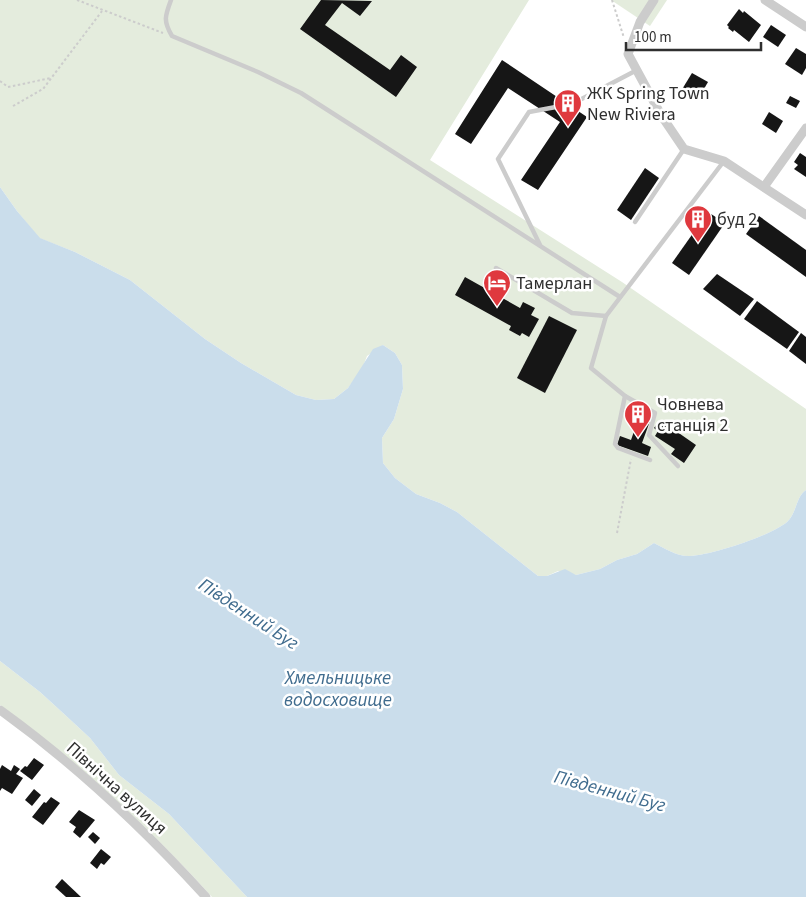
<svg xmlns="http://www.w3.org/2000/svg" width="806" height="897" viewBox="0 0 806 897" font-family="'Source Sans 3',sans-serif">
<rect width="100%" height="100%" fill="#fff"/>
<g fill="#e4ecdd">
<path d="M0 0H529L430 160 622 282 806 409V490C796 496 797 513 787 522 770 536 712 555 690 556 678 557 664 548 654 543L637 554 617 560 600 569 576 575 558 571 547 576H538L457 512 440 503 416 494 395 478 383 463 382 438 394 419 403 389 402 365 395 353 383 345 367 356 362 369 348 388 334 399 316 400 296 395 241 363 205 339 130 280 75 252 39 238 17 211 0 187Z"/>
<polygon points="611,0 667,0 650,26"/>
<path d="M0 661 40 692 63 713 90 738 119 775 169 814 247 897H212C148 826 77 761 0 705Z"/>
</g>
<path fill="#caddeb" d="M0 187 17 211 40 238 75 252 130 280 205 339 241 363 296 395 316 400 334 399 348 388 373 349 383 345 395 353 402 365 403 389 394 419 382 438 383 463 395 478 416 494 440 503 457 512 538 576H547L565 569 576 575 600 569 617 560 637 554 654 543C664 548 678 557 690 556 712 555 770 536 787 522 797 513 796 496 806 490V897H247L169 814 119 775 90 738 63 713 40 692 0 661Z"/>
<g fill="#161616">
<polygon points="321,0 372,1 360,16 342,3 325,25 390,70 401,55 417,67 396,97 300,29"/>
<polygon points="739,9 743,13 744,11 761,25 749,42 734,30 733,32 728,28 729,27 727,25"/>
<polygon points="771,25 786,35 778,47 763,37"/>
<polygon points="796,48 806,54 806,68 802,75 785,64"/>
<polygon points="502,60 587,117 538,190 521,180 560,122 508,88 471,144 455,134"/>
<polygon points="692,73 708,82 697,101 681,91"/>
<polygon points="790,96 800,101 796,108 786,103"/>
<polygon points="769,112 783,121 776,133 762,124"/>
<polygon points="800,153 806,157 806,177 794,169 798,165 794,162"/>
<polygon points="645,168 659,178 631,220 617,210"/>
<polygon points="708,212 725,223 689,275 672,263"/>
<polygon points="759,216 806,250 806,277 746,234"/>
<polygon points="717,274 754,299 740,316 703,289"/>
<polygon points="465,277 520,308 523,302 535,308 531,315 539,319 529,337 522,333 520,336 509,330 511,326 455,295"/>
<polygon points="757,301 799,332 787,349 744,319"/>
<polygon points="549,316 577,330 545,393 517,378"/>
<polygon points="801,333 806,337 806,364 789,351"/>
<polygon points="639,417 650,421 642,443 651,447 648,456 617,445 620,436 631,440"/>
<polygon points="660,420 696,445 684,463 671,454 675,449 655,436 658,431 654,428"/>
<polygon points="34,758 44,765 32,780 20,771 25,766 27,767"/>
<polygon points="2,765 11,771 14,765 20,769 16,774 23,778 12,794 2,788 0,791 0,769"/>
<polygon points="34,789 41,795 32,806 25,800"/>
<polygon points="51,797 60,803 43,825 32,817 44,802 46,803"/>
<polygon points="79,810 95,820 80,838 73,832 76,827 69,822"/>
<polygon points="93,832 100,838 95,844 88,837"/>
<polygon points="101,849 111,857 104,865 101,863 97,869 90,863"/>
<polygon points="62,879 81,897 66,897 55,887"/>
</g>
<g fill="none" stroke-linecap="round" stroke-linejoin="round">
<g stroke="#ccc" stroke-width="2" stroke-dasharray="2.5 2.5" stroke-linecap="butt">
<polyline points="77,0 163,33"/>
<polyline points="612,0 624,38"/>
<polyline points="0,81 8,87 51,78"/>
<polyline points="13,106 43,89 102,11"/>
<polyline points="617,533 631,459"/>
<polyline points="105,785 112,777"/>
</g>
<g stroke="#ccc" stroke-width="4.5">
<path d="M171 0C165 16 163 21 172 36L258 72 301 93 620 297"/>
<polyline points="635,222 684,149"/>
<polyline points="540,245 498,159 529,112 572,104 637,70"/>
<polyline points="496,268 572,313 606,316"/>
<polyline points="625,396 655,413 649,435 678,466"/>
<polyline points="650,460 618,448 615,444 625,396 591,368 606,316 724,161"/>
</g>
<g stroke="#ccc" stroke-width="9">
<polyline points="654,0 640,22 628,54 661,115 684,149 724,161 806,215"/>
<polyline points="765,0 806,27"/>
<polyline points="764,187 806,128"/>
<path d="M0 710C75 764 144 829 206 897"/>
</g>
</g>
<defs>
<g id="building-pin" transform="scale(1.4375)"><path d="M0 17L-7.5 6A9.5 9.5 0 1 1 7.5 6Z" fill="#df393e" stroke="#fff"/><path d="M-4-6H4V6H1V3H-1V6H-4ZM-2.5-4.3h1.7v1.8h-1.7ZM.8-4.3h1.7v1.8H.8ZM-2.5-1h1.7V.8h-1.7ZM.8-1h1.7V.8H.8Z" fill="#fff"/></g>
<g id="hotel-pin" transform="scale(1.4375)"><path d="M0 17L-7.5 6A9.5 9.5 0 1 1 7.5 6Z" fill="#df393e" stroke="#fff"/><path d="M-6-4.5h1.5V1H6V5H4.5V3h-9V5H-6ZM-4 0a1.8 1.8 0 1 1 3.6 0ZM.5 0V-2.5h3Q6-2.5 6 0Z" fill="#fff"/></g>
</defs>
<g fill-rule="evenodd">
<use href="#building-pin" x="568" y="103"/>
<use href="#building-pin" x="698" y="219"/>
<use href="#hotel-pin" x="497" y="283"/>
<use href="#building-pin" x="638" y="414"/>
</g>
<g text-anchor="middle" stroke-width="5" stroke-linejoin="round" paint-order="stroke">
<g font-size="18" fill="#2f2f2f" stroke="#fff" text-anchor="start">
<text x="587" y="99">ЖК Spring Town<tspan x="587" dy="21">New Riviera</tspan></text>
<text x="717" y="225">буд 2</text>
<text x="516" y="289">Тамерлан</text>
<text x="657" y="410">Човнева<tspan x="657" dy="21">станція 2</tspan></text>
</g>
<g font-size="18" fill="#2f2f2f" stroke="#fff">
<text transform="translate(117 788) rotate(42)" y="6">Північна вулиця</text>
</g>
<g font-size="19" font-style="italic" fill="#406c8e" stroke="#fff">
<text transform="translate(249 613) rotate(33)" y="7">Південний Буг</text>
<text x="338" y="684">Хмельницьке<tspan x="338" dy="22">водосховище</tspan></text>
<text transform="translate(610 790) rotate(15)" y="7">Південний Буг</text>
</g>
</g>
<path d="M626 42v8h135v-8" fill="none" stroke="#2f2f2f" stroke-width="2.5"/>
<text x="634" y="42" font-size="15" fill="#2f2f2f" stroke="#ffffff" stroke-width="4" paint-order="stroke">100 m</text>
</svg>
